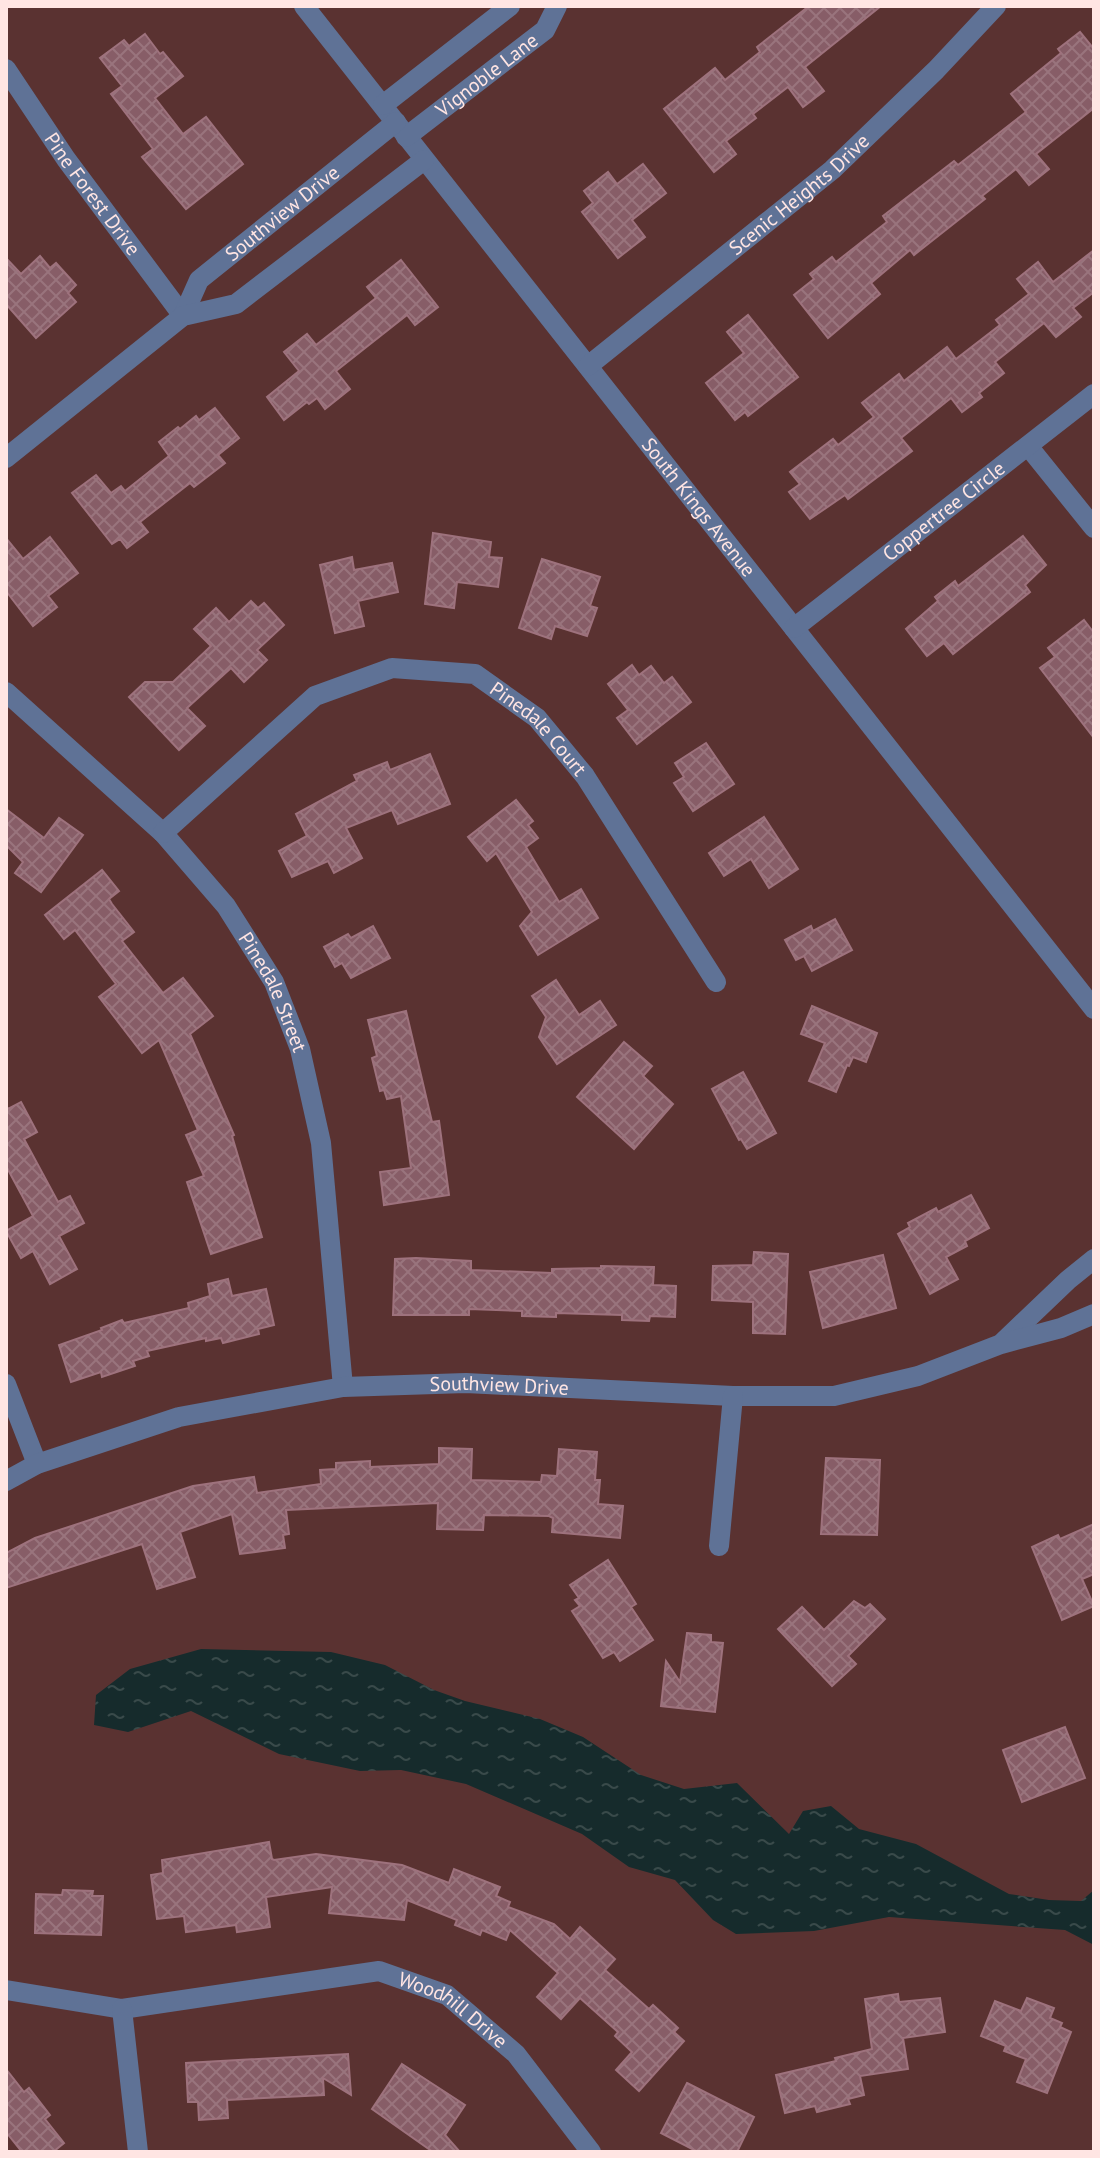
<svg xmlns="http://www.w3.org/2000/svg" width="1100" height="2158" viewBox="0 0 1100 2158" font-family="'PT Sans',sans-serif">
<defs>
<pattern id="water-ripples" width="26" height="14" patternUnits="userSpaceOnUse" patternTransform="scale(2)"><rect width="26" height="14" fill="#162b2c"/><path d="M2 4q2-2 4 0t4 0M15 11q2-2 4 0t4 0" fill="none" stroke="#394a4a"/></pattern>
<pattern id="building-cross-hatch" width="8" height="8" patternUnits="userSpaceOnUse" patternTransform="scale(2)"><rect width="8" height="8" fill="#875d67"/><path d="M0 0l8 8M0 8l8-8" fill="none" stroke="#99747d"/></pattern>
</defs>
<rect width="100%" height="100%" fill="#5a3231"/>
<polygon fill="url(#water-ripples)" points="201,1649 331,1652 385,1665 434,1690 465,1701 540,1719 583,1737 641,1775 684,1789 737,1783 789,1834 803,1811 831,1806 859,1829 916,1844 1009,1894 1049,1900 1081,1901 1094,1890 1094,1945 1065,1930 889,1917 814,1931 736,1934 713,1920 675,1880 629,1867 582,1834 466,1784 401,1770 360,1771 279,1754 191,1711 128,1732 94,1725 96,1695 130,1669"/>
<g fill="url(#building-cross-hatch)" stroke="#9e727d" stroke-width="2">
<polygon points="809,6 881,6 805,67 824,91 803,107 788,87 753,114 756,118 726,141 736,154 714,172 664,109 715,68 725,80 760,52 757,47"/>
<polygon points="1080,32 1094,49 1094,108 1036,154 1049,169 1029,185 1016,169 982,196 985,199 914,255 910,250 871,283 880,294 828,338 794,295 814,279 810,274 832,257 836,262 887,222 883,216 954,161 958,165 1026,112 1011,94 1061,53 1058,49"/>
<polygon points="145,34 160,54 163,52 183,76 155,98 183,134 206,117 243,164 186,209 142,157 153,149 111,94 122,86 100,58 124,40 129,46"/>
<polygon points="643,164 666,193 632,220 645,237 618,258 582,212 593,203 584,191 608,172 617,184"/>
<polygon points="1094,250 1094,292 1073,308 1081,317 1056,337 1044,323 995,362 1004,373 979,393 982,397 962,412 951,398 901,438 912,451 848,499 845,495 810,519 789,492 800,484 790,472 833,439 838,445 874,417 862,403 899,374 904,381 947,347 956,359 1000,325 996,320 1029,294 1017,279 1038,262 1053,282"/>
<polygon points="40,256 50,268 56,263 76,285 68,293 76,302 36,338 6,304 6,258 21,274"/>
<polygon points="401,260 438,307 415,325 407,315 336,371 350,389 325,409 317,398 309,404 307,402 284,420 267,397 299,371 284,352 307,334 316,345 376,298 367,287"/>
<polygon points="748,315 798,377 748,416 745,412 735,420 706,383 744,353 727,332"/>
<polygon points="215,408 239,438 218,455 225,463 194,487 190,483 140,522 148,532 127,548 120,539 112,544 72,493 96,475 111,493 121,486 125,491 169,456 159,442 178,427 180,429 196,416 199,420"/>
<polygon points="433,533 491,542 489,557 502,558 498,587 457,582 454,608 425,604"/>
<polygon points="1023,536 1046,565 1025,585 1030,592 953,654 944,643 927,656 906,629 938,601 935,597 955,581 958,586"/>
<polygon points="50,537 78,573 48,596 57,607 33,626 6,591 6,538 23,559"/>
<polygon points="352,557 354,570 392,563 398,592 358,601 364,626 335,633 320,565"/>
<polygon points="542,559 600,577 590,606 597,608 587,636 555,626 551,639 519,628"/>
<polygon points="251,601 258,608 264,603 284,625 257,650 267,660 244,682 231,668 187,708 205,726 179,750 129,697 145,682 173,682 211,646 194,629 216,608 229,622"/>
<polygon points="1084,620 1094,633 1094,738 1040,668 1055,657 1048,648"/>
<polygon points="632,665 639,675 651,666 664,683 672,677 691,702 637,744 617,718 628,710 608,684"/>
<polygon points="706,743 734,784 693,811 674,783 684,777 675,763"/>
<polygon points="430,754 450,804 398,824 392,810 346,828 362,858 334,873 328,861 292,877 279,851 307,836 296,814 357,781 354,775 387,762 390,770"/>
<polygon points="516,800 533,821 528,825 538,838 526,847 559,902 581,889 598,918 538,955 520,926 532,912 496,853 487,861 468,837"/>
<polygon points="6,809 44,838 59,818 83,835 41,892 15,873 23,862 6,845"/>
<polygon points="764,817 798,869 769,888 751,859 724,876 709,853"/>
<polygon points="102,870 119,891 109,899 112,904 134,932 122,941 163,993 183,978 213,1016 190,1034 234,1135 232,1136 262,1237 211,1254 187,1182 204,1176 186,1135 198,1130 159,1040 142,1053 99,997 116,984 75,930 64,939 45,915"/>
<polygon points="835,919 852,950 812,971 804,956 796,960 785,940 811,926 813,931"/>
<polygon points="373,926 390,958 351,978 342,963 335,967 324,947 348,934 351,938"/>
<polygon points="556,980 579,1015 600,1001 616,1025 557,1064 539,1037 546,1017 532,996"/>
<polygon points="812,1006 877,1033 866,1062 853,1057 849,1066 847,1065 836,1092 809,1081 825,1043 801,1034"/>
<polygon points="406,1011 432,1122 439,1121 449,1195 384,1205 380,1172 411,1168 401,1096 387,1099 384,1090 380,1091 372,1058 377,1056 368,1020"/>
<polygon points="624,1042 652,1066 643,1076 673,1104 634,1149 577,1097"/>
<polygon points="743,1072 776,1133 747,1149 741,1139 739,1140 712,1089"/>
<polygon points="21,1102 37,1132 24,1139 58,1202 70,1196 84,1223 59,1236 77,1269 50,1284 33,1251 21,1258 6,1231 33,1216 6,1166 6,1105 8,1109"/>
<polygon points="971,1195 989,1228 965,1241 967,1246 946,1257 958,1279 930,1294 898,1234 910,1227 908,1223 936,1208 938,1212"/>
<polygon points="754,1252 788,1254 785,1334 753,1333 753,1302 712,1300 713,1266 753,1265"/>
<polygon points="883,1255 896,1308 823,1328 810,1272"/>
<polygon points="416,1258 471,1261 471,1270 552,1273 552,1269 601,1268 601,1266 654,1267 653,1285 676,1286 675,1317 650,1316 649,1321 622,1320 622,1315 556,1313 556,1317 522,1316 522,1311 469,1309 469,1315 393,1315 395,1259"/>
<polygon points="228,1279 232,1296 266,1289 274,1325 258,1329 259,1334 223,1343 221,1338 206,1341 206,1338 147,1351 149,1356 133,1361 135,1366 102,1377 101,1372 71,1382 59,1345 102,1330 101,1328 122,1320 124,1323 189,1308 188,1303 210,1296 208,1284"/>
<polygon points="439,1448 472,1449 471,1480 541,1482 542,1475 557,1476 559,1449 597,1452 595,1480 600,1480 598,1504 623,1506 620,1538 552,1532 553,1518 549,1516 484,1515 483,1530 437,1529 438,1503 286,1510 289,1534 283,1535 285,1548 240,1554 232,1514 180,1532 195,1577 157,1589 142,1544 6,1588 6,1553 35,1538 193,1486 254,1477 257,1493 321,1484 320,1470 336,1469 336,1463 370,1461 370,1467 439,1464"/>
<polygon points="826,1458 880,1460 877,1535 821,1534"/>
<polygon points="1094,1524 1094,1574 1082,1579 1094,1606 1062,1620 1032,1547 1058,1535 1060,1539"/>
<polygon points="608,1560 636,1604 631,1607 653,1640 620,1661 614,1652 603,1658 572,1611 580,1606 575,1600 579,1598 570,1585"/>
<polygon points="854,1601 865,1608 870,1604 885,1619 848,1656 856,1664 832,1686 778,1629 802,1607 824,1630"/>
<polygon points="687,1633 711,1635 711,1642 723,1643 715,1712 661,1706 666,1661 680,1682"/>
<polygon points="1065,1727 1085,1778 1022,1802 1003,1750"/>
<polygon points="269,1842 272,1859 274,1860 316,1854 402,1865 449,1883 454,1869 500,1887 496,1896 510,1902 508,1907 554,1924 570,1939 580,1927 615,1959 605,1970 649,2009 653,2005 678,2028 674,2032 684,2041 639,2091 616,2070 632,2052 615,2036 618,2032 580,1998 561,2019 537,1997 558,1973 510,1930 506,1940 482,1930 480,1935 455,1925 457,1920 407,1900 404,1920 329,1913 332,1887 266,1897 270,1927 237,1932 236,1925 186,1932 184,1916 157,1919 151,1875 163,1873 162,1860"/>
<polygon points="63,1890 93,1891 92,1896 103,1896 101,1935 35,1933 36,1894 62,1895"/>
<polygon points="898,1994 899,2002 940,1998 945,2032 903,2038 908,2069 860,2076 864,2095 848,2099 850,2104 817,2112 815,2106 785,2113 776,2075 836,2061 835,2058 872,2049 865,1999"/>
<polygon points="1027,1998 1054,2008 1050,2018 1062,2023 1060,2027 1071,2032 1047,2093 1017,2082 1026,2059 1004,2051 1006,2046 981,2036 995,2001 1021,2011"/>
<polygon points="348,2054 351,2095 323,2078 324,2095 227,2100 228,2118 199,2120 198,2102 188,2102 186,2063"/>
<polygon points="402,2064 465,2105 445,2135 460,2152 433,2152 372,2109"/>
<polygon points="6,2069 24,2092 29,2088 50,2115 45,2119 64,2143 53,2152 22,2152 6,2132"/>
<polygon points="687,2083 754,2117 737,2152 698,2152 661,2133"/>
</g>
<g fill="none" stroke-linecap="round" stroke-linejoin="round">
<g stroke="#5f7296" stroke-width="20">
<path id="s1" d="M304 6 1094 1009"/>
<path id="s2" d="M6 69 66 159 183 316"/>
<polyline points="383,105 510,6"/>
<path id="s3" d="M406 137 545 30 557 6"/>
<path id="s4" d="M183 316 199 280 396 122"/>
<path id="s5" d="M588 366 832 170 936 70 996 6"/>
<polyline points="1028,446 1094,528"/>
<polyline points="6,458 183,316 236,304 424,160"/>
<path id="s6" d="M794 628 1094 394"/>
<path id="s7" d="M6 692 163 833 226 906 274 982 300 1049 321 1143 343 1387"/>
<path id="s8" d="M163 833 315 696 392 668 475 674 537 718 585 776 716 982"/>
<polyline points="1003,1342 1068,1280 1094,1259"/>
<polyline points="6,1384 37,1464"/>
<path id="s9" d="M6 1481 37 1464 179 1417 343 1387 466 1383 733 1396H834L918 1376 1001 1344 1061 1328 1094 1314"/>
<polyline points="719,1546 733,1396"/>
<path id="s10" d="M6 1990 122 2009 379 1971 447 1995 516 2054 591 2152"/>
<polyline points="122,2009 138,2152"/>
</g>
</g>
<g text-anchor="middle" stroke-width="6" stroke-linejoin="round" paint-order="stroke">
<g font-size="20" fill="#ffe5e3" stroke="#4e2827">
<text dy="7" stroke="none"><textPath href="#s3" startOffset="102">Vignoble Lane</textPath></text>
<text dy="7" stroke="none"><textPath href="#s2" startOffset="152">Pine Forest Drive</textPath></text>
<text dy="7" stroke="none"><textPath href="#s5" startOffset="272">Scenic Heights Drive</textPath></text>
<text dy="7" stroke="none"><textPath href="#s4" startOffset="146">Southview Drive</textPath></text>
<text dy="7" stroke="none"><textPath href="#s1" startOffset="638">South Kings Avenue</textPath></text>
<text dy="7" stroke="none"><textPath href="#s6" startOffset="190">Coppertree Circle</textPath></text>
<text dy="7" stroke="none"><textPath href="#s8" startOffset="454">Pinedale Court</textPath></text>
<text dy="7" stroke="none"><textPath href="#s7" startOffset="406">Pinedale Street</textPath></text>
<text dy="7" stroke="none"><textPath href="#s9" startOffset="508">Southview Drive</textPath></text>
<text dy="7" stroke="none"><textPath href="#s10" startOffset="462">Woodhill Drive</textPath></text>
</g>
</g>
<rect width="1100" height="2158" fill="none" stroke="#ffe5e3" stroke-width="16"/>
</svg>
